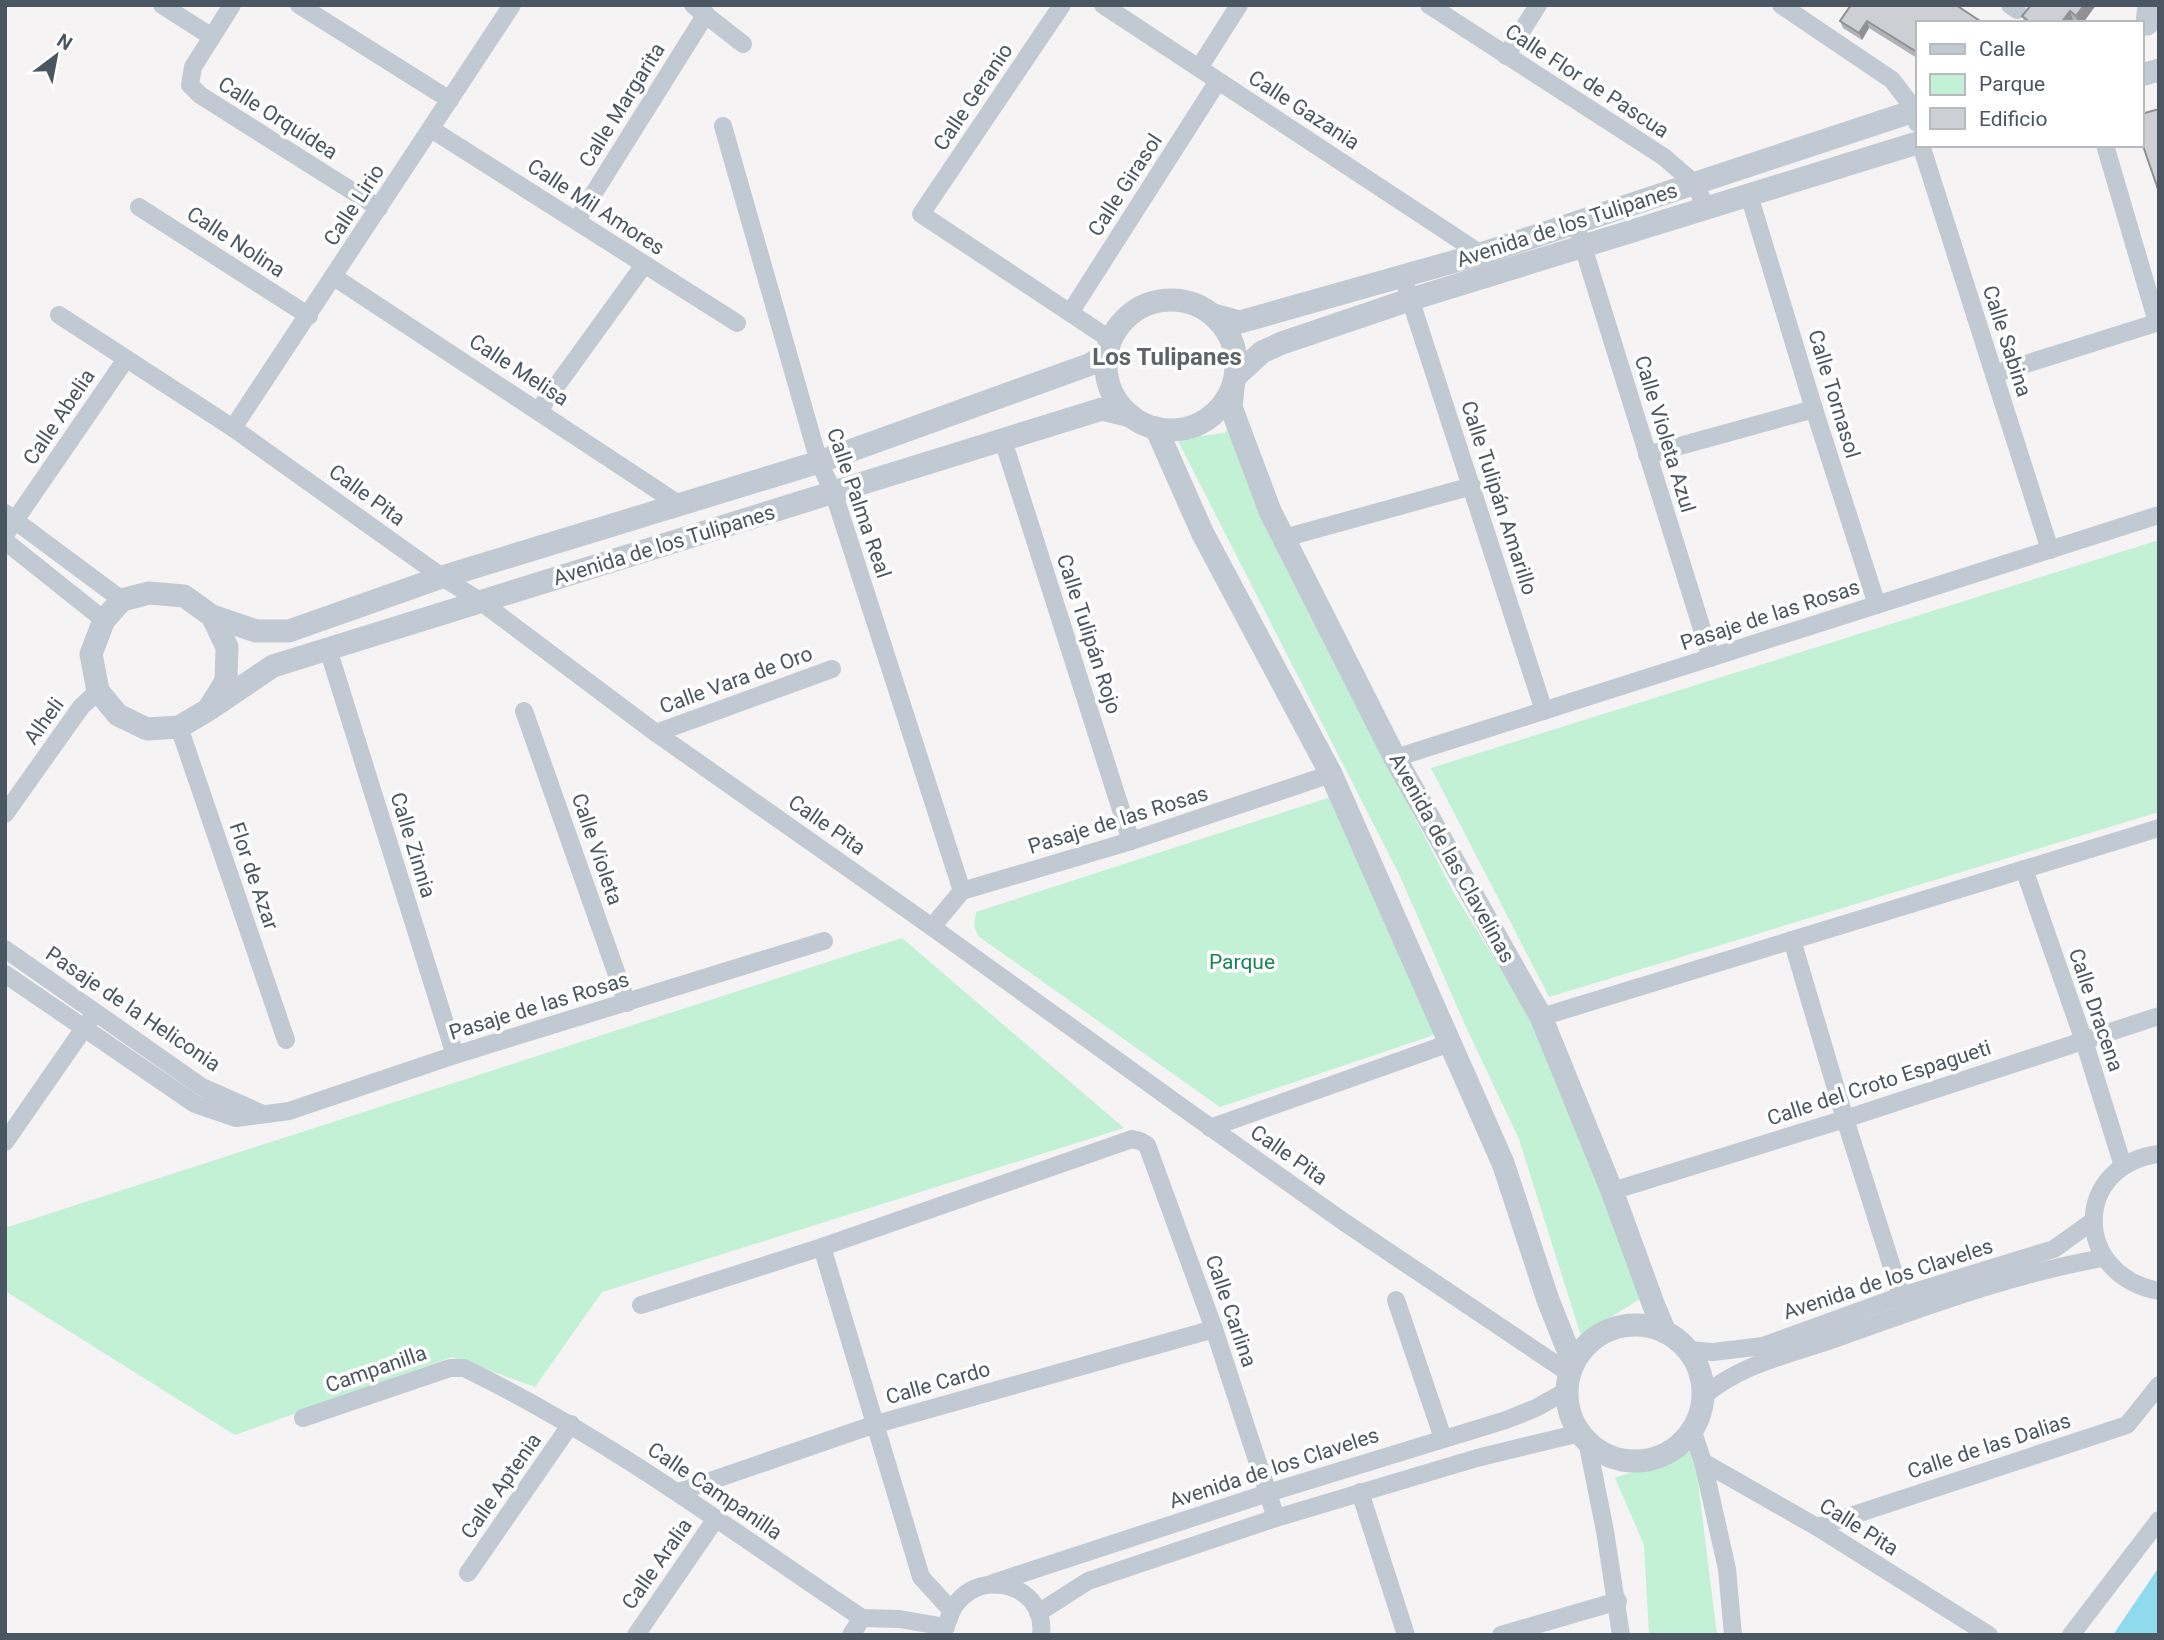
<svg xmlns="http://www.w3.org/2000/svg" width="2164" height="1640" viewBox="0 0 2164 1640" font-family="Roboto,sans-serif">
<rect width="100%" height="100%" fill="#f5f3f3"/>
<g fill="#c3f1d5">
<polygon points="1230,423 1390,770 1455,895 1538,1029 1643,1297 1581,1336 1519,1139 1466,1027 1399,874 1177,439 1225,433"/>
<polygon points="2159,540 2159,812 1549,997 1431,768"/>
<polygon points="1334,796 1443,1032 1220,1107 978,936 974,925 976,912"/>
<polygon points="902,938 1124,1128 602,1292 535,1387 452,1357 235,1435 5,1291 5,1228"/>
<polygon points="1694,1450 1717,1635 1649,1635 1644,1545 1615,1478"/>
</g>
<polygon fill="#90daee" points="2159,1567 2159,1635 2113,1635"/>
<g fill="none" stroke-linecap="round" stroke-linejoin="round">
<g stroke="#c1cad2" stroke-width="18">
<polyline points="162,5 212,37"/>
<polyline points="232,5 193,67 190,85 200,95 379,208"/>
<polyline points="299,5 450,100"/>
<polyline points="693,5 743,44"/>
<polyline points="1062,5 921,214 1111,340"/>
<polyline points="1103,5 1481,254"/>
<polyline points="1429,5 1664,157 1695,184 1706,208"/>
<polyline points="1781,5 1892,80 1915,110 1917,123"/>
<polyline points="2010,5 2017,10"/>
<polyline points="1506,56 1538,5"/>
<polyline points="1199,68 1239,5"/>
<polyline points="723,126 819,462 834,494 962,891"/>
<polyline points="431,129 737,323"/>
<polyline points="1921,145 2050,550"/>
<polyline points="2105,145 2157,322"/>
<polyline points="1749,195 1814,409 1877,605"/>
<polyline points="139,207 309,316"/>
<polyline points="577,220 706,14"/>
<polyline points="1580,237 1711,658"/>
<polyline points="334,277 677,503"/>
<polyline points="1403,277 1544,711"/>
<polyline points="1070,313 1218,81"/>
<polyline points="59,315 233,428 442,577 480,601 656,733 932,927 1179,1105 1344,1222 1569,1373"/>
<polyline points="1994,374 2159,322"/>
<polyline points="539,410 644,265"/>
<polyline points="233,428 512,5"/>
<polyline points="1003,440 1131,841"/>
<polyline points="1647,455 1814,409"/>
<polyline points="5,513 122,600"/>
<polyline points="5,535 126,359"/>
<polyline points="1284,538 1472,486"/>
<polyline points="5,541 104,620"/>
<polyline points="328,649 455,1055"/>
<polyline points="524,711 627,1003"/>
<polyline points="179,727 286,1040"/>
<polyline points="656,733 832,669"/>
<polyline points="1395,758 2159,515"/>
<polyline points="5,814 81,707 98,691"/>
<polyline points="2024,869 2084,1041 2123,1166"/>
<polyline points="932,927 962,891 1131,841 1331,774"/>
<polyline points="1792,940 1845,1119 1905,1308"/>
<polyline points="5,949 202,1087 263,1114"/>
<polyline points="5,974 195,1104 236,1118 289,1111 455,1055 824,941"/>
<polyline points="1541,1017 2159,828"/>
<polyline points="1210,1128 1450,1043"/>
<polyline points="5,1142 89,1021"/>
<path d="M2159 1154C2072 1165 2072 1275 2159 1291"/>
<polyline points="1612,1191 1845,1119 2159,1016"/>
<polyline points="822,1247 921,1577 951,1610"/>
<polyline points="1396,1300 1443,1438"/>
<polyline points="641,1305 822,1247 1132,1139 1140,1141 1147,1145 1214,1329 1276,1518"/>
<polyline points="1688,1350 1713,1352 1763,1346 1901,1296 2054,1249 2093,1221"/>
<path d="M1703 1397C1737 1365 1791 1354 1834 1339 1922 1308 2011 1274 2103 1258"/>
<path d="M303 1418 450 1368H464C605 1436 732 1531 862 1618L899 1619 946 1627"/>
<polyline points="1692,1429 1703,1462 1727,1569 1733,1635"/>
<polyline points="1587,1441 1605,1531 1621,1635"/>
<polyline points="1703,1462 1817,1527 1989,1635"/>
<polyline points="678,1492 873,1425 1214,1329"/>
<polyline points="1360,1492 1406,1635"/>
<polyline points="1817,1527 2127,1425 2159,1385"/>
<polyline points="468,1573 571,1424"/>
<polyline points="993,1583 1268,1493 1506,1420 1536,1408 1566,1391"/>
<polyline points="1038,1613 1088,1581 1276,1518 1477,1458 1580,1433"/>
<path d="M948 1621C964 1563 1048 1579 1041 1635"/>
<polyline points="636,1635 715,1520"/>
<polyline points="851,1635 862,1618"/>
<polyline points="1501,1635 1618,1601"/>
<polyline points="2071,1635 2159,1520"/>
</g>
<g stroke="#c1cad2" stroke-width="23">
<polyline points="2147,24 2149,5"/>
<polyline points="2141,75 2159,70"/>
<circle cx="1171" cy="365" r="65"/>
<polyline points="1214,315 1240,322 1481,254 1917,110"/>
<polyline points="1236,376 1262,352 1282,343 1409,300 1917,143"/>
<polyline points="1233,388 1231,407 1270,511 1395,758 1541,1017 1612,1191 1654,1306 1665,1332"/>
<polyline points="1156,428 1203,534 1331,774 1503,1163 1548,1300 1573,1363"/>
<polyline points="212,616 256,631 289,631 442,577 819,462 1091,364 1107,353"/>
<polyline points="208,710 226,681 227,647 212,616 184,596 149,593 122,600 104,620 91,654 98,691 118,715 147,729 179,727 208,710 273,666 1102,409 1131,416"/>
<circle cx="1635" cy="1393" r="68"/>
</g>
</g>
<g fill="#b0b2b7">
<polygon points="2031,5 2096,5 2083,23 2025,23 2022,16"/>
<polygon points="1840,21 1917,23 1917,58 1869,28 1862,40 1843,28"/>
</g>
<g fill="#909195">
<polygon points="2084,5 2096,5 2083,23 2078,23 2076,16"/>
<polygon points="2070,11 2074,23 2061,23"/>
<polygon points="1867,21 1869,28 1862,40 1859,33"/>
</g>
<g fill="#cdcfd5" stroke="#909195" stroke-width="2">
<polygon points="1851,5 1956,5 1983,23 1917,23 1917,52 1867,21 1859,33 1840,21"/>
<polygon points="2031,5 2084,5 2076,16 2070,11 2061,23 2031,23 2022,16"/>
<polygon points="2159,109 2159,192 2141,140 2141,114"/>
</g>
<g text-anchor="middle" stroke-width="7" stroke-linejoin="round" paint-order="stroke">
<g font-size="21" fill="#4a5661" stroke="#fff">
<text transform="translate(1587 81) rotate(33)" y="7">Calle Flor de Pascua</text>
<text transform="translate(973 97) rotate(-56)" y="7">Calle Geranio</text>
<text transform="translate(622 105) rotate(-58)" y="7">Calle Margarita</text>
<text transform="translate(1304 110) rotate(33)" y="7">Calle Gazania</text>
<text transform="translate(278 118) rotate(32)" y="7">Calle Orquídea</text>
<text transform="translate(1125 185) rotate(-57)" y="7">Calle Girasol</text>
<text transform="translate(354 205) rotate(-57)" y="7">Calle Lirio</text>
<text transform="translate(596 207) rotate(33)" y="7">Calle Mil Amores</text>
<text transform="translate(1567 225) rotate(-18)" y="7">Avenida de los Tulipanes</text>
<text transform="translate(236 242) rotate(33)" y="7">Calle Nolina</text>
<text transform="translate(2007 341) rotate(72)" y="7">Calle Sabina</text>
<text transform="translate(519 370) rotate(33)" y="7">Calle Melisa</text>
<text transform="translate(1834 394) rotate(73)" y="7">Calle Tornasol</text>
<text transform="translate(59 417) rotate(-56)" y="7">Calle Abelia</text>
<text transform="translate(1665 434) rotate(73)" y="7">Calle Violeta Azul</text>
<text transform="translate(367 495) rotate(36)" y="7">Calle Pita</text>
<text transform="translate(1499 498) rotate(72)" y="7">Calle Tulipán Amarillo</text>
<text transform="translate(859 503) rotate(71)" y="7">Calle Palma Real</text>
<text transform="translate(664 545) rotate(-17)" y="7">Avenida de los Tulipanes</text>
<text transform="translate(1770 615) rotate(-18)" y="7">Pasaje de las Rosas</text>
<text transform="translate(1089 634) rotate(72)" y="7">Calle Tulipán Rojo</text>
<text transform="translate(736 680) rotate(-20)" y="7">Calle Vara de Oro</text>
<text transform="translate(44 721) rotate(-54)" y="7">Alheli</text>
<text transform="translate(1118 820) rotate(-17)" y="7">Pasaje de las Rosas</text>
<text transform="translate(827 825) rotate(35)" y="7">Calle Pita</text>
<text transform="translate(413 845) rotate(73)" y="7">Calle Zinnia</text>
<text transform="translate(597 849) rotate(71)" y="7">Calle Violeta</text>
<text transform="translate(1452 858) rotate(61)" y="7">Avenida de las Clavelinas</text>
<text transform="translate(254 876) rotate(71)" y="7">Flor de Azar</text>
<text transform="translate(539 1006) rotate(-17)" y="7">Pasaje de las Rosas</text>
<text transform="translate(133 1009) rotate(34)" y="7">Pasaje de la Heliconia</text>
<text transform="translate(2096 1010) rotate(71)" y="7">Calle Dracena</text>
<text transform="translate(1879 1083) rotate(-18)" y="7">Calle del Croto Espagueti</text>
<text transform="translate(1289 1155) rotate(35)" y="7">Calle Pita</text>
<text transform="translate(1888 1279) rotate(-18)" y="7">Avenida de los Claveles</text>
<text transform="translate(1231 1311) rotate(71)" y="7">Calle Carlina</text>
<text transform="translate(376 1369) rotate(-19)" y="7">Campanilla</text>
<text transform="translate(938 1383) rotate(-16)" y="7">Calle Cardo</text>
<text transform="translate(1989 1446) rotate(-18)" y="7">Calle de las Dalias</text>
<text transform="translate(1274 1468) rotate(-18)" y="7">Avenida de los Claveles</text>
<text transform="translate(501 1486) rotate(-55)" y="7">Calle Aptenia</text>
<text transform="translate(715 1491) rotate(34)" y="7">Calle Campanilla</text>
<text transform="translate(1859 1527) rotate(32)" y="7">Calle Pita</text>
<text transform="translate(657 1564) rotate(-55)" y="7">Calle Aralia</text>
</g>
<g font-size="21" fill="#17864f" stroke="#fff">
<text x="1242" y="969">Parque</text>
</g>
<g font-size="24" font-weight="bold" fill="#5f6368" stroke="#fff">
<text x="1167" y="365">Los Tulipanes</text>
</g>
</g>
<rect width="2164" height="1640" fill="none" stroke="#4a5661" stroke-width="14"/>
<rect x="1916" y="21" width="228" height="126" fill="#ffffff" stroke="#b7bbc0" stroke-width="2"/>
<rect x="1930" y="44" width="35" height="10" fill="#c1cad2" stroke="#b7bbc0" stroke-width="2"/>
<text x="1979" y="56" font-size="21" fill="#4a5661">Calle</text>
<rect x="1930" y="74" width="35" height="21" fill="#c3f1d5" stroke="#b7bbc0" stroke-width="2"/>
<text x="1979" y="91" font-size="21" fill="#4a5661">Parque</text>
<rect x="1930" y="108" width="35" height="21" fill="#cdcfd5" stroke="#b7bbc0" stroke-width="2"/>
<text x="1979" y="126" font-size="21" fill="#4a5661">Edificio</text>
<g transform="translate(56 56) rotate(32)" stroke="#ffffff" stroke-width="5" paint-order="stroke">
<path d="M0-5L12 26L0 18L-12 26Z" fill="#4a5661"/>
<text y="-10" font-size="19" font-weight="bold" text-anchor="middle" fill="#4a5661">N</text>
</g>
</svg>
